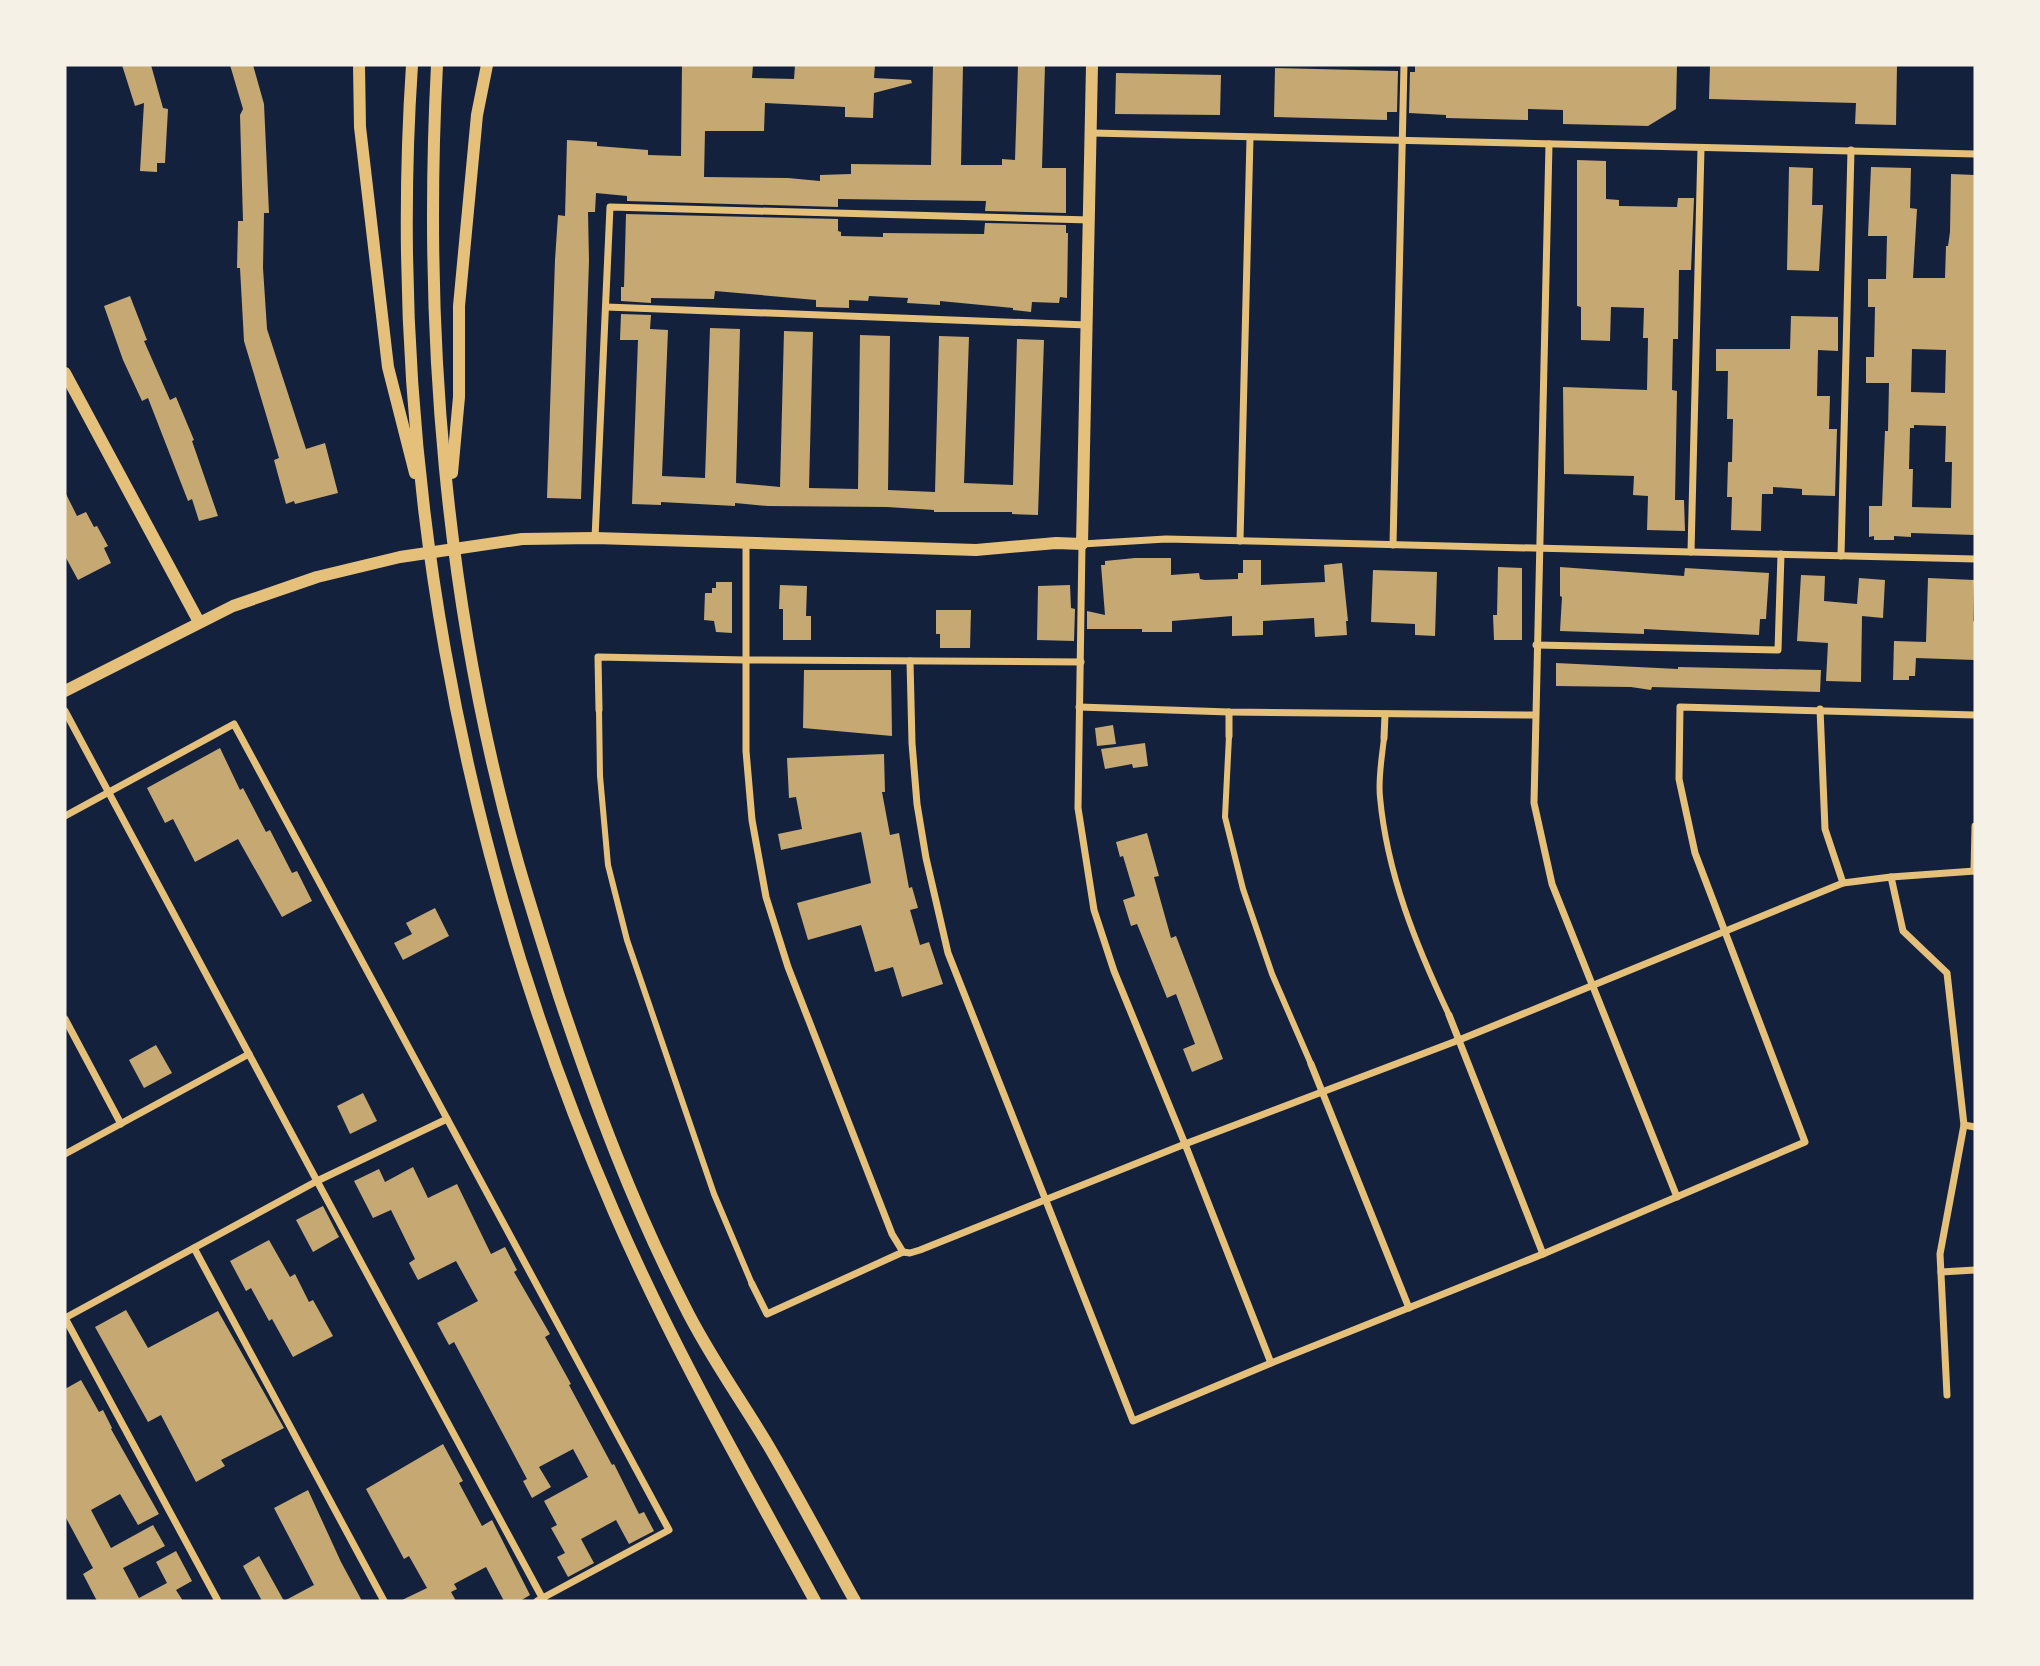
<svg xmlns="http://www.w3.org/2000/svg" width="2040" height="1666" viewBox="0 0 2040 1666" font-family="Figtree,sans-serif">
<rect width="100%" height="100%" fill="#14213d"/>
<g fill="#c6a872" fill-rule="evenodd">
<polygon points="122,65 151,65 163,108 168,109 165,163 157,163 157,172 140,171 144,103 135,106"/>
<polygon points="230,65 253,65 264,104 269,213 264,213 263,268 267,329 306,449 325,443 338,493 295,504 294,501 286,504 274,460 279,458 244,341 240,268 237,268 238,221 243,221 240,115 243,109"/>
<polygon points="682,65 753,65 752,78 794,79 795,65 875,65 874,78 911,80 912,83 874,93 873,118 845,117 845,107 765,103 764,131 705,131 704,177 788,178 820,181 820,175 851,174 851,164 931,165 933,65 963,65 961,165 1002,165 1002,159 1015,160 1018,65 1045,65 1042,168 1066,168 1066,213 985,211 986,201 838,199 838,207 627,201 627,196 596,193 595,212 588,212 589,261 581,499 547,498 555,260 558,215 565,216 567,140 597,142 597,146 648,150 648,155 681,156"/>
<polygon points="1415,65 1677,65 1676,109 1648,126 1563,124 1563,110 1528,109 1528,120 1446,118 1446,115 1409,113 1410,72 1415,72"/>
<polygon points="1710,65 1897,65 1896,125 1855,124 1856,103 1709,99"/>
<polygon points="1275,68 1398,71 1397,112 1387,112 1387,120 1274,117"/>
<polygon points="1116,73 1221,75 1220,115 1115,114"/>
<polygon points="1577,160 1606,161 1606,199 1619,200 1619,206 1677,207 1678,198 1694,198 1691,270 1679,270 1678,339 1673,339 1672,390 1677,391 1675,500 1684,500 1685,531 1647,530 1648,496 1633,495 1634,476 1564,474 1563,387 1647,390 1648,338 1643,338 1644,308 1611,307 1610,341 1581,340 1581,307 1577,306"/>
<polygon points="1789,167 1813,168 1812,205 1823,205 1819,271 1787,270"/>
<path d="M1871 167 1911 168 1910 208 1917 209 1913 278H1945L1946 246H1948L1950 232 1951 174 1975 175V535L1911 533V537L1894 536V540H1874V536L1869 537V506H1882L1885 431H1888L1889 383H1866V357H1874L1875 307H1868V279H1886L1887 236H1868ZM1912 349 1946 350 1945 393 1911 392ZM1914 425 1946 426 1945 462H1952L1951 508 1912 507 1913 469H1909L1910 428H1914Z"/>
<polygon points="626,214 838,219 838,231 841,232 841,236 883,237 883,233 984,234 985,223 1066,225 1066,233 1068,233 1067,298 1060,297 1059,303 1032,302 1031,312 1013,310 1013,308 940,301 940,305 907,303 908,298 869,296 868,301 849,300 849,308 816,307 816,300 715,291 714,299 651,298 651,303 621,301 621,287 624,287"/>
<polygon points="130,296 147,340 144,341 170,400 176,397 194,440 192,441 218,516 199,521 192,499 188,501 148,398 142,401 123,360 104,306"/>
<polygon points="621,314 651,315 650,329 668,330 662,476 705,478 710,328 740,329 736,483 780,487 784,331 813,332 809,488 858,489 860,335 890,336 888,490 935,492 939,336 969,337 964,483 1013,485 1017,339 1044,340 1038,515 1012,514 1012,512 934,512 934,510 887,507 768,506 735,503 735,506 661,502 661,505 632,504 638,340 620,340"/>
<polygon points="1791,316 1838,317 1838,351 1818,350 1817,396 1830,396 1829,429 1837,429 1835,496 1802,495 1802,489 1773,487 1773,494 1762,494 1761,531 1731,530 1732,497 1727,497 1728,462 1732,462 1733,419 1727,419 1728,371 1716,371 1716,349 1790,349"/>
<polygon points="65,492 77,516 86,512 94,527 97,526 108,546 104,548 111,563 78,580 65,556"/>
<polygon points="1135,558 1171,558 1171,575 1199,573 1200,579 1205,580 1238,579 1238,573 1243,573 1243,560 1261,560 1261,585 1325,582 1324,565 1342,563 1348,621 1346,621 1347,635 1315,637 1314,618 1263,621 1263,635 1232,636 1232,616 1172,621 1172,632 1142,632 1142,629 1087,629 1087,611 1105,615 1101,565 1105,565 1105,561"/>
<polygon points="1498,567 1522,568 1522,640 1494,640 1493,615 1497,615"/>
<polygon points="1560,567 1684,576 1685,568 1769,573 1766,619 1760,619 1759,635 1644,629 1644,634 1560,631 1562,597 1560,596"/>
<polygon points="1373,570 1437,572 1435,636 1415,635 1415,624 1371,622"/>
<polygon points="1801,575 1825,576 1824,601 1857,604 1859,578 1885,580 1883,618 1862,616 1861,682 1826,681 1828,643 1797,641"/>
<polygon points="1928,578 1974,580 1973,621 1975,622 1975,660 1916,658 1915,676 1909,676 1909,680 1893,680 1894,641 1926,642"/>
<polygon points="716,582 732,582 732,633 716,632 714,621 704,620 705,593 712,593 712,588 716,588"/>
<polygon points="780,585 807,586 806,616 811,616 811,640 783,640 783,609 779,609"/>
<polygon points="1070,585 1071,608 1075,609 1074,641 1037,640 1038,586"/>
<polygon points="936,610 971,610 970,648 940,648 940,634 936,634"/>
<polygon points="1556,663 1678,669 1678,667 1821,670 1820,692 1652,687 1651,690 1631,687 1556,686"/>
<polygon points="804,670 891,670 892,736 803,728"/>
<polygon points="1113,725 1116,744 1097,746 1095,728"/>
<polygon points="1145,743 1148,766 1133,768 1132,764 1105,769 1101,749"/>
<polygon points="220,748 240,790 243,788 266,832 270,830 292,873 297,871 312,901 282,917 238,839 195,862 173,819 165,823 147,788"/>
<polygon points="884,754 885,792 882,792 890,835 899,833 909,888 912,887 918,908 910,910 920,945 929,942 943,984 902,997 893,967 875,972 861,925 808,940 797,903 871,883 861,832 781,850 778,834 802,829 796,797 789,798 787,758"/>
<polygon points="1147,833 1159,876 1154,877 1171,938 1176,936 1223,1059 1192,1072 1183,1049 1195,1044 1176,994 1167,998 1137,924 1131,926 1123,900 1135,896 1123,856 1120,857 1116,842"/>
<polygon points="435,908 449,936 403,960 394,943 412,934 406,923"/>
<polygon points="156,1045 172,1073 144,1088 129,1060"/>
<polygon points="363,1093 377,1121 350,1134 337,1106"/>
<polygon points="413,1167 428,1198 457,1184 491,1254 505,1247 517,1270 514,1272 550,1334 545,1337 571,1384 569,1385 612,1465 614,1464 639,1514 644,1512 654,1531 629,1544 616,1520 581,1539 594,1563 568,1577 557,1557 565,1553 551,1528 557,1525 544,1501 588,1477 573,1449 539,1467 551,1487 532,1498 523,1481 527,1479 454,1342 449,1345 437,1323 478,1301 456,1261 418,1280 409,1263 415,1259 391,1210 373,1218 354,1181 379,1169 385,1182"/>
<polygon points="323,1206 339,1237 313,1252 296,1220"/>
<polygon points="269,1240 290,1277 295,1274 309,1302 313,1300 333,1336 293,1357 272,1319 269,1321 251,1288 246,1291 230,1261"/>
<polygon points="126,1310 148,1348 218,1311 284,1428 221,1460 225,1466 196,1482 161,1415 148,1422 95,1327"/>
<polygon points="81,1380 99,1412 103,1410 112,1428 111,1429 159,1514 138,1525 120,1494 91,1510 111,1548 153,1525 165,1546 123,1568 139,1598 167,1583 156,1562 176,1551 192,1581 176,1590 183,1601 97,1601 83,1574 93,1568 65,1516 65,1389"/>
<polygon points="443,1444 463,1481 459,1483 482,1526 492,1520 530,1595 520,1601 504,1601 486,1567 454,1584 457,1589 451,1592 456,1601 400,1601 427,1588 409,1556 404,1559 366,1489"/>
<polygon points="308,1490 341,1562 362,1601 284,1601 314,1585 274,1508"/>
<polygon points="259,1556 284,1601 262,1601 243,1566"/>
</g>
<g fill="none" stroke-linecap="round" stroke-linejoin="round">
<g stroke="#e5c07b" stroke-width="6">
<polyline points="599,710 600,776 608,865 627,940 714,1194 752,1284"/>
<polyline points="1229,736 1225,817 1243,889 1272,974 1311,1064"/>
<path d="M1384 738C1382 757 1378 778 1380 797 1387 874 1416 945 1449 1015"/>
</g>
<g stroke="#e5c07b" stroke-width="7">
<polyline points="1092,133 1975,154"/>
<polyline points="1549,144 1534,803 1552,884 1677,1197"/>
<polyline points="606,307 1087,325"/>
<polyline points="595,538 610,207 1090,220"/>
<polyline points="1240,541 1250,138"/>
<polyline points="746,542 746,751 752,820 766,897 788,967 892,1234 903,1252 910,1253 920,1250 1185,1144 1459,1040 1843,883 1891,877 1975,871"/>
<polyline points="1393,545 1404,65"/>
<polyline points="1691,552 1701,148"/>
<polyline points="1841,556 1851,150"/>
<polyline points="1536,645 1778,650 1781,554"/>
<polyline points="910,661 912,743 917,804 926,858 948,953 1133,1421 1271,1363 1543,1254 1805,1142 1695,853 1679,779 1680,707 1975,715"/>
<polyline points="1079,707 1229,712 1534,715"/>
<polyline points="1820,709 1825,829 1843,883"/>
<polyline points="599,710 598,657 746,660 1081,662"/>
<polyline points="65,711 317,1181 65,1318"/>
<polyline points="1229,736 1229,712"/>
<polyline points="1384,738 1385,715"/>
<polyline points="65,816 234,724 669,1530 537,1601"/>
<polyline points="1974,871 1975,826"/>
<polyline points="1891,877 1903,931 1947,973 1964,1125 1940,1254 1947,1395"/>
<polyline points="1449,1015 1543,1254"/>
<polyline points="65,1019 121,1124"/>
<polyline points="1311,1064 1409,1308"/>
<polyline points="447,1119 317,1181 544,1601"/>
<polyline points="1964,1125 1975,1127"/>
<polyline points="65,1154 249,1054"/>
<polyline points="194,1248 384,1601"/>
<polyline points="1941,1272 1975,1270"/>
<polyline points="752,1284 767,1314 903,1252"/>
<polyline points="65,1318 218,1601"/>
<polyline points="1271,1363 1185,1144 1114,971 1094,910 1078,808 1082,544 1166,539 1975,559"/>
</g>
<g stroke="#e5c07b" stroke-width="12">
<polyline points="359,65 360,127 388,367 415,473"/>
<path d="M412 65C386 454 459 855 614 1212 672 1346 745 1473 815 1601"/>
<path d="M437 65C423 331 445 606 518 863 531 908 545 952 559 996 594 1101 633 1206 684 1305 708 1354 740 1398 768 1445 798 1496 826 1549 855 1601"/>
<polyline points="65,373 199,622"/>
<polyline points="452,473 459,397 459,306 477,115 487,65"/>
<polyline points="65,691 233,606 317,577 400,557 522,539 595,538 976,550 1056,543 1082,544 1092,65"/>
</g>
</g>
<rect width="2040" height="1666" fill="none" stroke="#f6f1e7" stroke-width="133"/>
</svg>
